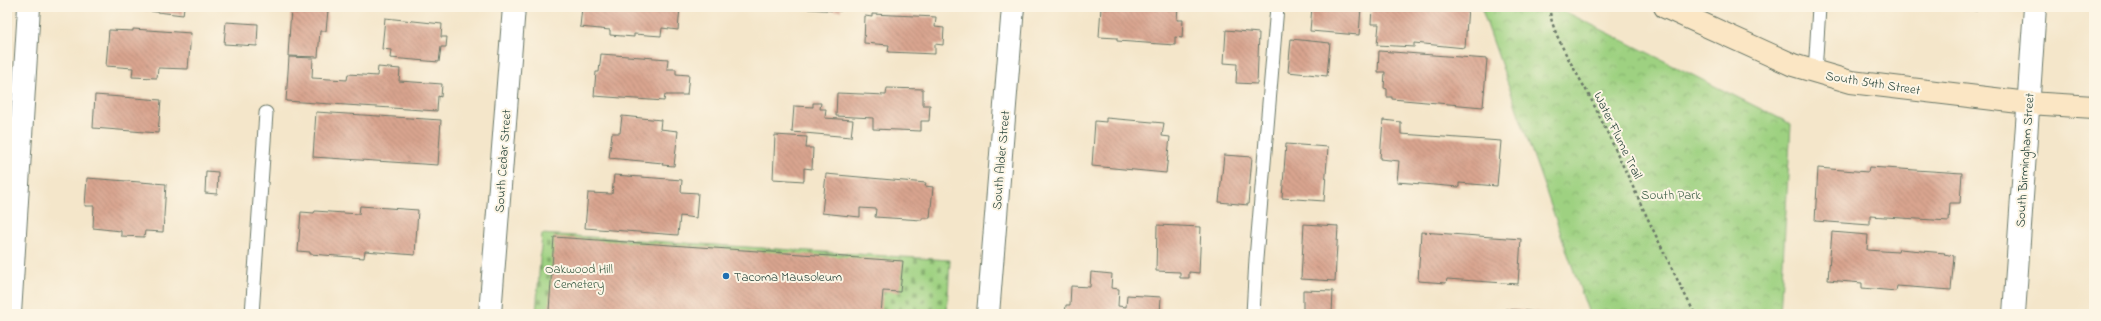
<svg xmlns="http://www.w3.org/2000/svg" width="2101" height="321" viewBox="0 0 2101 321" font-family="'Indie Flower',sans-serif">
<defs>
<pattern id="cemetery-stones" width="16" height="16" patternUnits="userSpaceOnUse"><rect width="16" height="16" fill="#9ed181"/><path d="M2 7V4a2 2 0 0 1 4 0v3zM10 15v-3a2 2 0 0 1 4 0v3z" fill="#80ab6a"/></pattern>
<pattern id="park-crowns" width="20" height="18" patternUnits="userSpaceOnUse"><rect width="20" height="18" fill="#9ed181"/><path d="M2 6a3 3 0 1 1 6 0M12 15a3 3 0 1 1 6 0" fill="none" stroke="#80ab6a"/></pattern>
<pattern id="building-back-hatch" width="6" height="6" patternUnits="userSpaceOnUse"><rect width="6" height="6" fill="#d9a48f"/><path d="M-1 5l2 2M0 0l6 6M5-1l2 2" fill="none" stroke="#af8776"/></pattern>
</defs>
<rect width="100%" height="100%" fill="#fcf5e5"/>
<filter id="ink" filterUnits="userSpaceOnUse"><feTurbulence type="fractalNoise" baseFrequency=".025" numOctaves="2"/><feDisplacementMap in="SourceGraphic" scale="8" xChannelSelector="R" yChannelSelector="G"/><feConvolveMatrix kernelMatrix="1 2 1 2 8 2 1 2 1" color-interpolation-filters="sRGB"/></filter>
<filter id="wash" filterUnits="userSpaceOnUse"><feTurbulence type="fractalNoise" baseFrequency=".012" numOctaves="4" result="noise"/><feDisplacementMap in="SourceGraphic" scale="16" xChannelSelector="R" yChannelSelector="G"/><feGaussianBlur stdDeviation="0.9" result="paint"/><feColorMatrix in="noise" values="0 0 0 0 0 0 0 0 0 0 0 0 0 0 0 0 0 1.4 0 .05"/><feComposite in="paint" operator="in"/></filter>
<g filter="url(#wash)">
<rect width="100%" height="100%" fill="#f4e6ca"/>
<polygon fill="url(#cemetery-stones)" stroke="#5e875a" points="542,234 950,260 947,314 536,314"/>
<polygon fill="url(#park-crowns)" stroke="#5e875a" points="1481,7 1556,7 1791,124 1780,314 1589,314"/>
<g id="blocks">
<g fill="url(#building-back-hatch)">
<polygon points="114,7 184,7 183,15"/>
<polygon points="582,7 680,7 678,30 662,28 661,36 634,34 634,37 610,35 610,30 580,27"/>
<polygon points="808,7 841,7 841,11 808,9"/>
<polygon points="1101,7 1178,7 1177,20 1183,20 1182,38 1175,37 1175,45 1117,41 1117,38 1099,37"/>
<polygon points="1312,7 1361,7 1359,35 1310,31"/>
<polygon points="1372,7 1468,7 1465,48 1414,43 1414,47 1377,45 1379,24 1371,24"/>
<polygon points="1947,7 1977,7 1977,11"/>
<polygon points="291,8 328,10 326,31 320,31 318,57 288,56"/>
<polygon points="872,14 936,17 935,27 944,28 943,45 935,44 935,54 888,52 889,45 864,43 865,16 872,17"/>
<polygon points="385,18 442,24 441,37 447,37 446,47 441,47 439,62 390,58 391,50 382,49"/>
<polygon points="226,22 258,24 257,46 224,44"/>
<polygon points="133,29 191,33 188,69 158,68 157,78 132,77 133,68 106,66 109,30 133,31"/>
<polygon points="1226,30 1259,33 1257,84 1236,83 1237,64 1224,63"/>
<polygon points="1291,39 1330,43 1327,76 1288,72"/>
<polygon points="1379,51 1487,59 1483,107 1392,99 1392,97 1387,97 1387,89 1384,88 1385,72 1378,72"/>
<polygon points="601,54 668,59 667,69 676,69 676,74 689,75 687,95 665,95 664,101 594,96 596,72 599,72"/>
<polygon points="289,57 313,58 312,78 347,80 348,74 377,76 378,67 400,69 399,81 442,84 441,97 438,96 437,111 286,101"/>
<polygon points="887,88 923,89 923,105 930,105 929,121 921,121 921,131 873,129 873,118 836,116 837,93 886,95"/>
<polygon points="95,95 161,100 158,133 93,128"/>
<polygon points="813,103 821,103 820,109 826,109 825,118 853,120 851,137 792,132 794,106 813,107"/>
<polygon points="316,112 441,120 438,165 313,157"/>
<polygon points="622,116 661,120 660,129 678,131 674,166 662,165 663,163 609,158 612,133 620,133"/>
<polygon points="1106,118 1164,123 1162,136 1170,137 1166,173 1092,166 1095,121 1106,122"/>
<polygon points="1383,120 1401,122 1401,134 1501,141 1497,186 1459,183 1459,187 1397,182 1399,161 1380,159"/>
<polygon points="775,135 807,137 806,148 813,148 812,169 804,168 804,181 773,179"/>
<polygon points="1286,144 1328,147 1324,201 1282,198"/>
<polygon points="1224,155 1252,157 1248,205 1219,202"/>
<polygon points="1869,167 1962,173 1960,203 1950,203 1949,221 1870,216 1870,225 1815,221 1818,168 1868,172"/>
<polygon points="206,171 218,172 217,194 205,193"/>
<polygon points="826,174 926,183 925,186 933,187 930,218 922,218 922,220 875,217 876,209 860,208 860,217 822,213"/>
<polygon points="614,175 682,180 681,192 698,193 696,218 680,216 678,235 585,228 588,193 612,194"/>
<polygon points="87,178 166,184 163,232 145,231 144,237 121,236 121,231 93,228 94,206 85,206"/>
<polygon points="360,206 418,210 415,255 365,251 364,258 310,254 310,252 298,251 301,212 314,213 315,211 359,214"/>
<polygon points="1304,224 1338,226 1335,281 1301,279"/>
<polygon points="1157,225 1201,227 1199,273 1189,272 1189,278 1180,278 1180,272 1156,271"/>
<polygon points="1421,232 1521,239 1518,284 1447,279 1446,283 1418,281"/>
<polygon points="1832,232 1868,235 1867,250 1898,252 1899,249 1945,253 1944,254 1954,256 1951,290 1897,286 1896,291 1862,288 1862,283 1828,280"/>
<polygon points="554,237 903,261 900,292 883,291 881,314 529,314 529,310 549,311"/>
<polygon points="1091,272 1112,274 1111,288 1119,289 1118,306 1126,307 1127,295 1161,297 1160,314 1065,314 1066,305 1070,305 1071,286 1090,287"/>
<polygon points="1303,290 1333,291 1332,314 1303,314"/>
<polygon points="1505,309 1550,313 1550,314 1504,314"/>
</g>
</g>
</g>
<g filter="url(#ink)">
<use href="#blocks" fill-opacity="0" stroke="#6a7868" stroke-width="1"/>
<g fill="none" stroke-linecap="round" stroke-linejoin="round">
<g stroke="#6a7868" stroke-width="15">
<g id="lane">
<polyline points="1815,73 1819,7"/>
<polyline points="252,314 266,113"/>
<polyline points="1253,314 1256,259 1277,7"/>
</g>
</g>
<g stroke="#6a7868" stroke-width="24">
<g id="street">
<polyline points="10,314 29,7"/>
<polyline points="490,314 514,7"/>
<polyline points="988,314 1013,7"/>
<polyline points="2014,314 2035,7"/>
</g>
</g>
<g stroke="#6a7868" stroke-width="24">
<polyline id="secondary" points="1665,7 1793,65 1851,82 2028,103 2094,107"/>
</g>
<path stroke="#6a7868" stroke-width="2.5" stroke-dasharray="3 3" stroke-linecap="butt" d="M1550 7C1548 30 1581 79 1592 101 1627 172 1658 244 1695 314"/>
<use href="#lane" stroke="#fff" stroke-width="13"/>
<use href="#street" stroke="#fff" stroke-width="22"/>
<use href="#secondary" stroke="#fbe6c4" stroke-width="22"/>
</g>
</g>
<circle fill="#1f6fb2" stroke="#fcf5e5" stroke-width="1.5" cx="726" cy="276" r="4"/>
<g text-anchor="middle" stroke-width="4" stroke-linejoin="round" paint-order="stroke">
<g font-size="13" fill="#1f3d34" stroke="#fcf5e5">
<text transform="translate(1873 82) rotate(9)" y="5">South 54th Street</text>
<text transform="translate(1619 135) rotate(64)" y="5">Water Flume Trail</text>
<text transform="translate(1000 160) rotate(-85)" y="5">South Alder Street</text>
<text transform="translate(2024 160) rotate(-86)" y="5">South Birmingham Street</text>
<text transform="translate(502 161) rotate(-86)" y="5">South Cedar Street</text>
</g>
<g font-size="13" fill="#385b43" stroke="#fcf5e5">
<text x="1671" y="199">South Park</text>
<text x="579" y="273">Oakwood Hill<tspan x="579" dy="15">Cemetery</tspan></text>
</g>
<g font-size="13" fill="#1f3d34" stroke="#fcf5e5" text-anchor="start">
<text x="734" y="281">Tacoma Mausoleum</text>
</g>
</g>
<rect width="2101" height="321" fill="none" stroke="#fcf5e5" stroke-width="24"/>
</svg>
